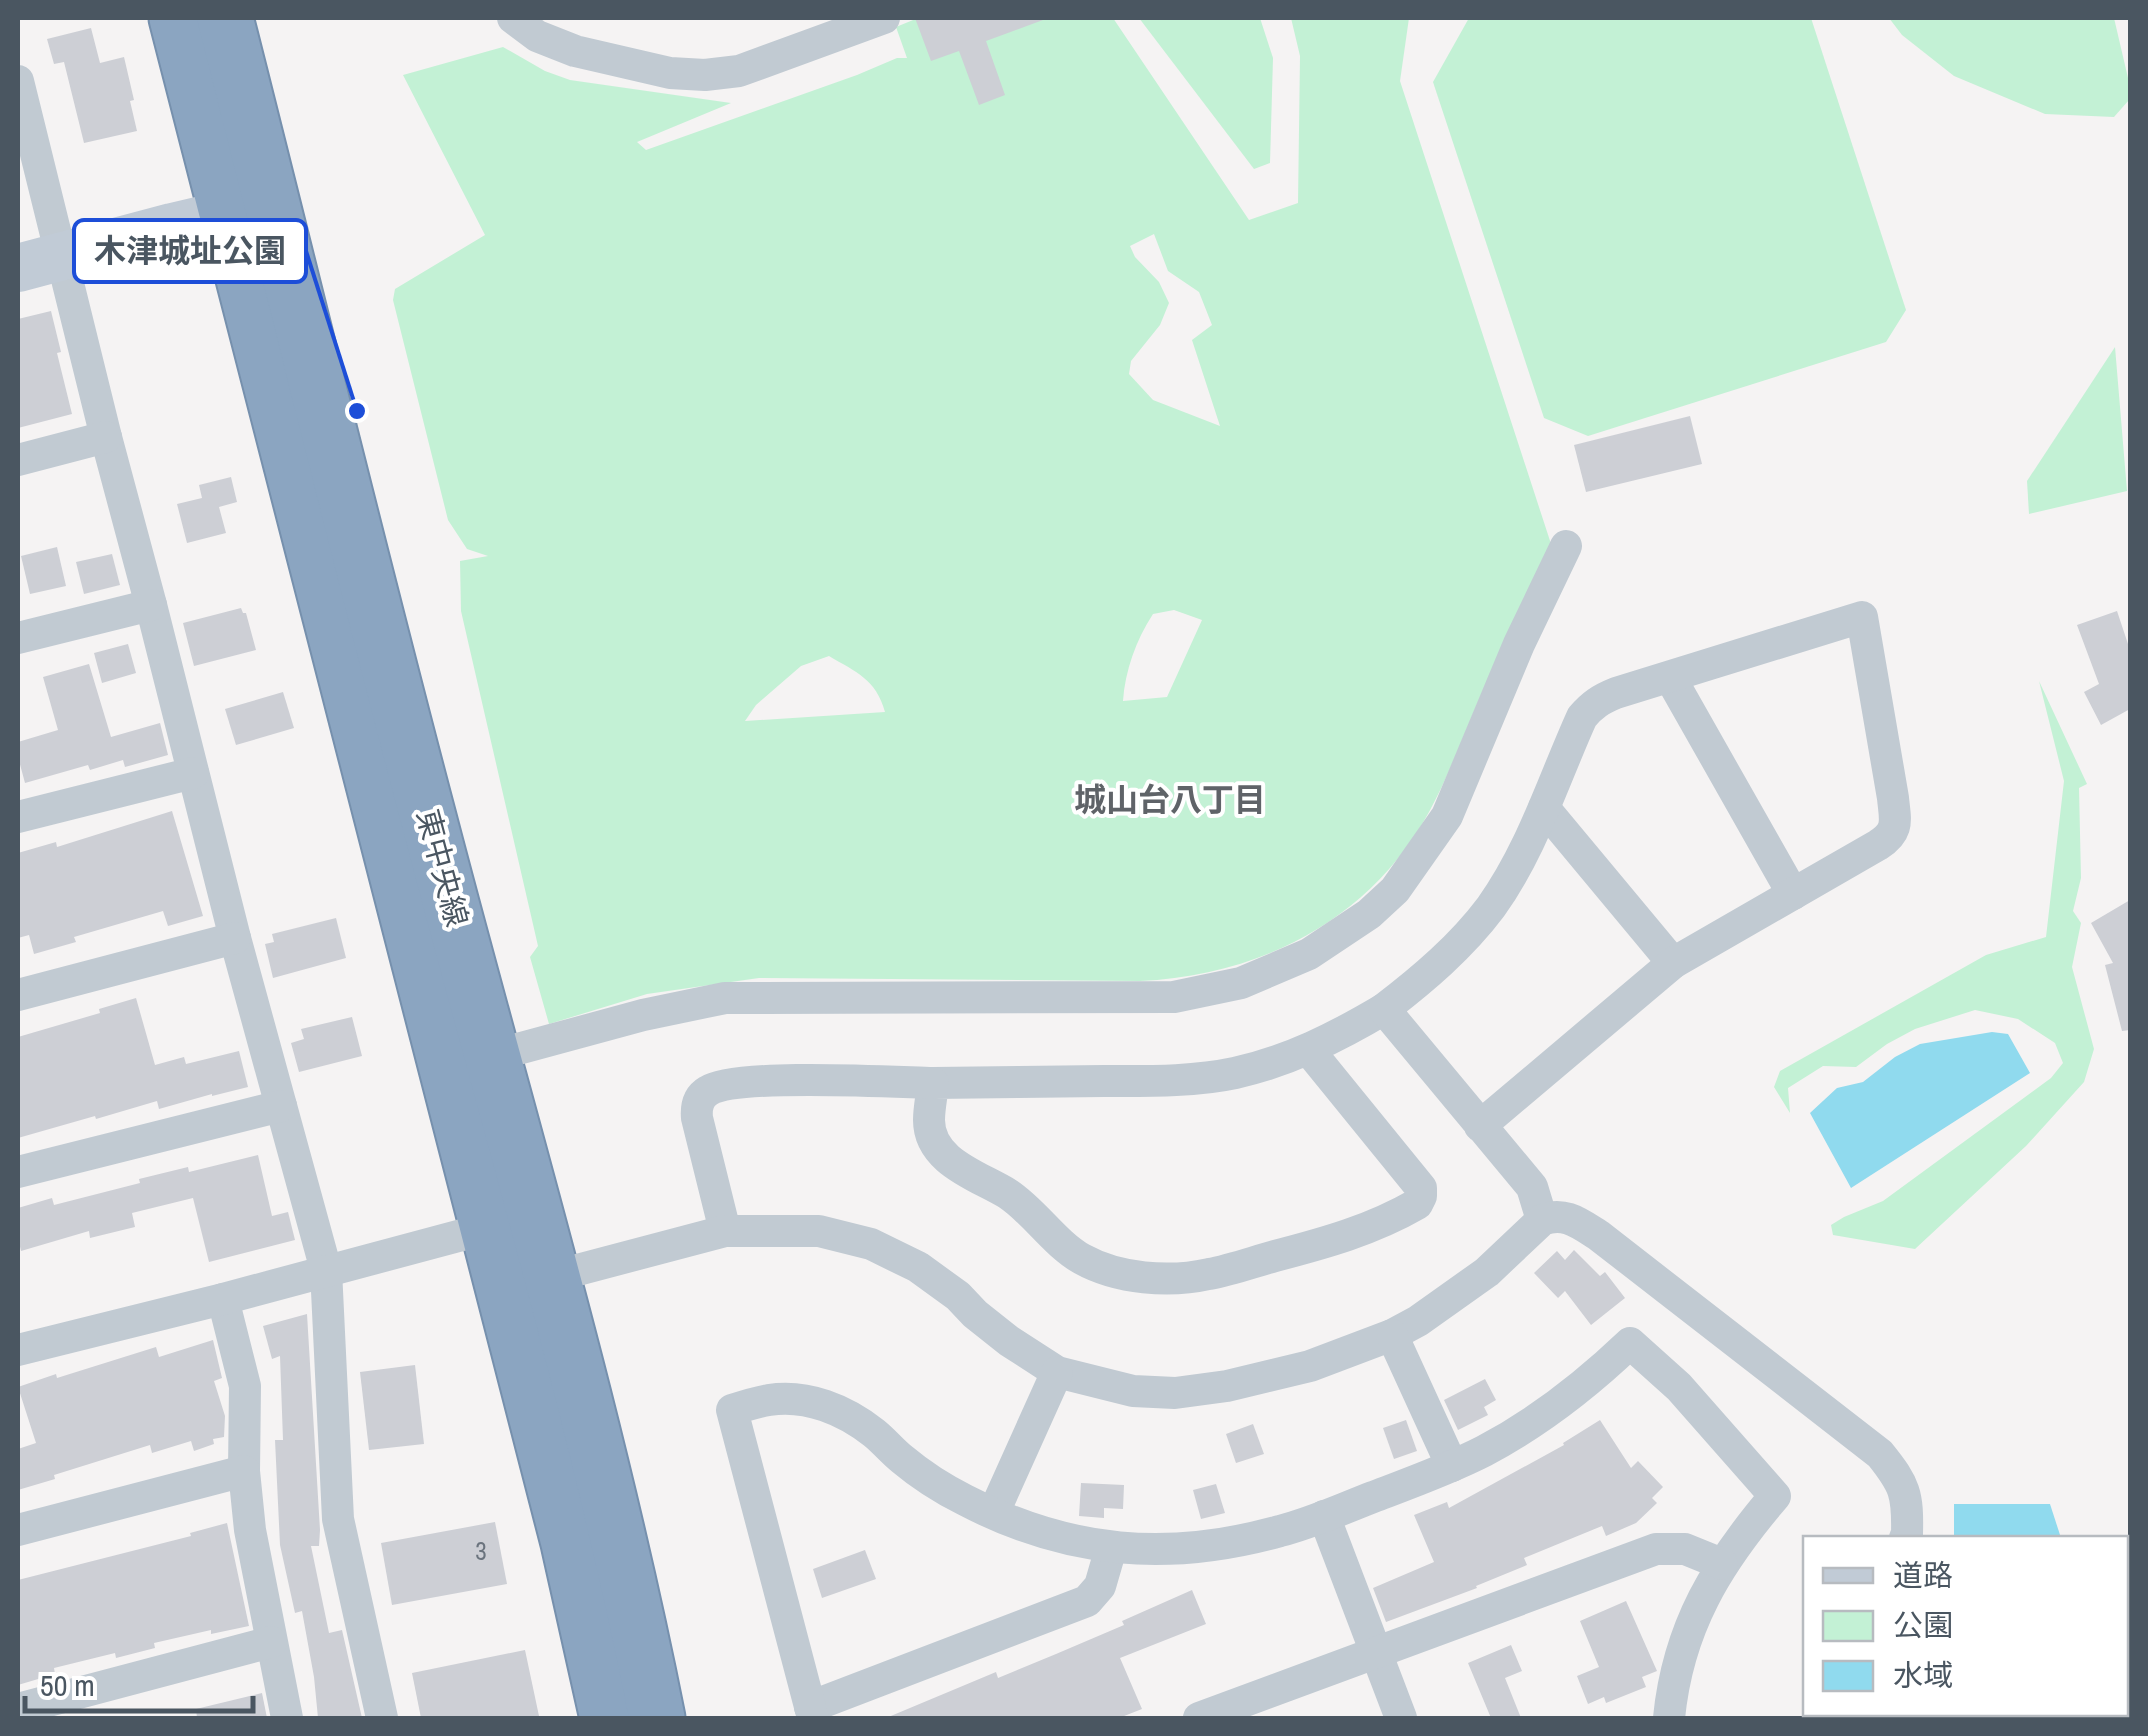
<svg xmlns="http://www.w3.org/2000/svg" width="2148" height="1736" viewBox="0 0 2148 1736" font-family="'Archivo Narrow','Noto Sans JP',sans-serif">
<rect width="100%" height="100%" fill="#f5f3f3"/>
<g fill="#c3f1d5" fill-rule="evenodd">
<path d="M918 18H1113L1249 220 1298 203 1300 56 1291 18H1409L1400 81 1553 550C1533 589 1512 627 1494 666 1471 714 1454 766 1429 812 1369 921 1260 975 1140 981L759 978 647 994 549 1024 530 957 538 946 461 611 460 561 488 556 467 549 448 520 393 300 395 289 485 235 403 75 503 47 545 71 570 80 731 103 637 142 646 150 857 75 897 58H907L896 27ZM1154 234 1168 271 1199 292 1212 325 1192 340 1220 426 1153 400 1129 374 1131 361 1160 325 1169 303 1159 282 1135 257 1130 246ZM1174 610 1202 620 1167 697 1123 701C1125 671 1136 640 1153 614ZM829 656C856 672 876 679 885 712L745 721 756 705 801 666Z"/>
<polygon points="1139,18 1260,18 1273,58 1270,163 1254,169"/>
<polygon points="1469,18 1811,18 1906,310 1886,342 1588,436 1544,418 1433,82"/>
<polygon points="1889,18 2114,18 2128,78 2129,100 2114,117 2045,114 1954,76 1902,35"/>
<polygon points="2115,347 2127,491 2029,514 2027,481"/>
<polygon points="2039,681 2087,784 2079,788 2081,878 2073,911 2081,923 2072,967 2094,1049 2084,1082 2026,1146 1915,1249 1833,1235 1831,1225 1844,1217 1883,1201 2051,1078 2063,1063 2055,1043 2018,1019 1975,1010 1915,1029 1887,1044 1856,1067 1823,1066 1788,1088 1790,1113 1774,1087 1780,1071 1986,955 2046,937 2064,781"/>
</g>
<g fill="#90daee">
<polygon points="1992,1032 2008,1034 2030,1073 1851,1188 1810,1113 1837,1088 1863,1082 1895,1057 1920,1044"/>
<polygon points="1954,1504 2050,1504 2061,1538 1954,1538"/>
</g>
<g fill="#cdcfd5">
<polygon points="915,18 1042,18 1043,20 986,41 1005,95 979,105 959,51 931,61"/>
<polygon points="91,28 100,63 124,57 134,100 130,101 137,131 84,143 64,62 54,64 47,39"/>
<polygon points="51,311 61,352 57,353 72,414 18,428 18,319"/>
<polygon points="1690,416 1702,464 1586,492 1574,445"/>
<polygon points="231,477 237,502 219,507 226,533 187,543 177,504 202,498 199,485"/>
<polygon points="57,547 66,586 30,594 21,556"/>
<polygon points="112,554 120,585 84,594 76,562"/>
<polygon points="241,608 243,613 246,613 256,650 194,666 183,623"/>
<polygon points="2117,611 2130,650 2130,709 2101,725 2084,692 2099,684 2077,625"/>
<polygon points="128,644 136,673 102,683 94,653"/>
<polygon points="89,664 111,737 160,723 168,755 125,767 123,760 90,770 88,765 25,783 18,757 18,742 58,730 43,677"/>
<polygon points="283,692 294,728 236,745 225,709"/>
<polygon points="172,811 203,916 168,926 163,911 74,937 76,942 34,954 29,935 18,938 18,853 56,842 57,847"/>
<polygon points="2130,900 2130,1030 2122,1031 2105,965 2113,963 2091,923"/>
<polygon points="336,918 346,958 273,978 265,944 274,942 272,934"/>
<polygon points="136,998 155,1065 184,1057 186,1064 239,1051 248,1087 212,1096 212,1094 159,1109 157,1101 96,1119 95,1116 18,1138 18,1037 100,1013 99,1009"/>
<polygon points="352,1017 362,1056 299,1072 291,1043 304,1039 301,1029"/>
<polygon points="258,1155 272,1216 288,1212 295,1240 209,1262 193,1198 132,1213 135,1227 90,1238 89,1231 21,1251 18,1238 18,1208 52,1198 54,1205 140,1183 139,1179 188,1167 189,1172"/>
<polygon points="1574,1250 1600,1276 1605,1272 1625,1298 1591,1325 1565,1291 1558,1298 1534,1273 1557,1251 1565,1260"/>
<polygon points="307,1314 320,1530 319,1546 311,1546 329,1633 342,1630 362,1718 318,1718 314,1677 302,1611 295,1613 280,1545 275,1440 283,1440 280,1356 272,1359 263,1326"/>
<polygon points="213,1340 222,1378 214,1381 225,1416 224,1437 213,1439 214,1444 194,1451 191,1441 152,1453 150,1445 54,1475 55,1479 18,1490 18,1449 36,1443 18,1387 56,1374 57,1378 156,1347 159,1357"/>
<polygon points="415,1365 424,1444 369,1450 360,1372"/>
<polygon points="1485,1379 1496,1400 1484,1407 1488,1415 1458,1430 1444,1400"/>
<polygon points="1406,1420 1417,1451 1394,1459 1383,1428"/>
<polygon points="1600,1420 1631,1468 1638,1461 1663,1487 1652,1498 1657,1503 1636,1523 1606,1536 1602,1526 1524,1558 1527,1565 1476,1586 1477,1588 1386,1622 1373,1588 1434,1562 1414,1515 1447,1502 1449,1508 1564,1445 1563,1443"/>
<polygon points="1253,1424 1264,1454 1236,1463 1226,1434"/>
<polygon points="1081,1483 1124,1485 1123,1509 1104,1508 1104,1518 1079,1516"/>
<polygon points="1216,1484 1225,1513 1201,1519 1193,1490"/>
<polygon points="495,1522 507,1584 392,1605 381,1543"/>
<polygon points="227,1523 249,1626 211,1634 211,1630 154,1643 155,1648 116,1658 115,1653 54,1668 55,1674 18,1685 18,1580 191,1536 190,1533"/>
<polygon points="865,1550 876,1579 822,1598 813,1569"/>
<polygon points="1192,1590 1206,1624 1120,1658 1142,1709 1119,1718 886,1718 996,1672 998,1678 1056,1654 1124,1625 1122,1621"/>
<polygon points="1626,1601 1657,1671 1642,1677 1646,1687 1606,1703 1604,1697 1588,1704 1577,1676 1599,1667 1580,1621"/>
<polygon points="1511,1645 1522,1671 1505,1678 1521,1718 1491,1718 1468,1663"/>
<polygon points="525,1650 539,1716 524,1718 421,1718 412,1673"/>
<polygon points="262,1693 267,1718 197,1718 196,1709"/>
</g>
<g fill="none" stroke-linecap="round" stroke-linejoin="round">
<g stroke="#7690ad" stroke-width="59">
<g id="highway">
<polyline points="177,18 569,1543 608,1718"/>
<path d="M225 18C293 285 358 554 429 821 507 1119 597 1416 657 1718"/>
</g>
</g>
<g stroke="#c1cad2" stroke-width="32">
<polyline points="513,18 537,36 575,51 670,73 705,75 739,71 884,18"/>
<polyline points="18,81 106,437 151,605 235,938 326,1270 338,1519 382,1718"/>
<polyline points="18,460 106,437"/>
<polyline points="18,638 151,605"/>
<polyline points="1670,677 1793,894"/>
<polyline points="1544,808 1673,963"/>
<polyline points="18,817 193,773"/>
<polyline points="18,995 235,938"/>
<path d="M1308 1049 1421 1188V1196L1417 1204C1372 1230 1325 1243 1275 1256 1253 1262 1231 1270 1209 1274 1169 1283 1118 1279 1082 1259 1054 1243 1035 1212 1008 1194 979 1176 929 1162 929 1120 929 1108 932 1095 933 1083 990 1082 1047 1082 1104 1081 1147 1081 1193 1082 1235 1073 1289 1061 1337 1037 1384 1009"/>
<polyline points="492,1056 643,1015 725,998 1174,997 1241,983 1309,954 1369,914 1395,890 1447,816 1519,644 1566,546"/>
<path d="M1480 1126 1673 963 1878 845C1900 831 1895 820 1893 798L1862 617 1616 693C1601 699 1592 705 1582 717 1553 781 1532 850 1491 907 1461 947 1423 979 1384 1009L1532 1187 1542 1220"/>
<polyline points="18,1172 281,1106"/>
<path d="M725 1231 697 1118C696 1107 698 1097 708 1091 735 1073 894 1082 933 1083"/>
<path d="M551 1277 725 1231H819L871 1244 918 1267 958 1296 975 1314 1009 1341 1057 1372 1133 1391 1175 1393 1227 1386 1310 1366 1392 1335 1418 1321 1487 1272 1542 1220C1564 1211 1579 1223 1598 1235L1880 1454C1905 1485 1908 1494 1907 1534L1905 1538"/>
<polyline points="223,1299 245,1386 244,1471"/>
<polyline points="1392,1335 1452,1466"/>
<polyline points="18,1350 223,1299 488,1228"/>
<polyline points="994,1512 1057,1372"/>
<polyline points="1324,1516 1401,1718"/>
<polyline points="18,1530 244,1471 250,1530 287,1718"/>
<polyline points="810,1707 1087,1601 1100,1586 1111,1548"/>
<polyline points="18,1709 271,1642"/>
<path d="M813 1718 732 1410C744 1406 757 1402 769 1400 807 1394 845 1410 874 1433 884 1441 892 1451 902 1459 921 1475 943 1489 965 1500 1068 1554 1169 1562 1280 1531 1312 1523 1342 1509 1373 1497 1410 1483 1449 1469 1484 1451 1539 1422 1586 1385 1630 1343L1679 1387 1775 1496C1717 1564 1678 1627 1669 1718"/>
<polyline points="1199,1718 1656,1549 1685,1549 1722,1564"/>
<polyline points="1823,1718 1824,1714"/>
</g>
<polyline stroke="#c1cbd6" stroke-width="48" points="18,268 172,227 261,206"/>
<use href="#highway" stroke="#8ba5c1" stroke-width="55"/>
</g>
<g text-anchor="middle" stroke-width="8" stroke-linejoin="round" paint-order="stroke">
<g font-size="25" fill="#6b747e">
<text x="481" y="1560">3</text>
</g>
<g font-size="30" fill="#4a5661" stroke="#fff">
<text transform="translate(442 868) rotate(75)" y="10">東中央線</text>
</g>
<g font-size="32" font-weight="bold" fill="#5f6368" stroke="#fff">
<text x="1170" y="811">城山台八丁目</text>
</g>
</g>
<path fill="none" stroke="#1d4ed8" stroke-width="4" d="M357 411L306 251"/>
<circle fill="#1d4ed8" stroke="#fff" stroke-width="4" cx="357" cy="411" r="10"/>
<rect fill="#fff" stroke="#1d4ed8" stroke-width="4" x="74" y="220" width="232" height="62" rx="10"/>
<g font-size="32" text-anchor="middle" font-weight="bold" fill="#4a5661">
<text x="190" y="262">木津城址公園</text>
</g>
<rect width="2148" height="1736" fill="none" stroke="#4a5661" stroke-width="40"/>
<rect x="1803" y="1536" width="325" height="180" fill="#ffffff" stroke="#b7bbc0" stroke-width="2.5"/>
<rect x="1823" y="1568" width="50" height="15" fill="#c1cbd6" stroke="#b7bbc0" stroke-width="2.5"/>
<text x="1893" y="1586" font-size="30" fill="#4a5661">道路</text>
<rect x="1823" y="1611" width="50" height="30" fill="#c3f1d5" stroke="#b7bbc0" stroke-width="2.5"/>
<text x="1893" y="1636" font-size="30" fill="#4a5661">公園</text>
<rect x="1823" y="1661" width="50" height="30" fill="#90daee" stroke="#b7bbc0" stroke-width="2.5"/>
<text x="1893" y="1686" font-size="30" fill="#4a5661">水域</text>
<path d="M25 1696v15h228v-15" fill="none" stroke="#4a5661" stroke-width="5"/>
<text x="40" y="1696" font-size="30" fill="#4a5661" stroke="#ffffff" stroke-width="8" paint-order="stroke">50 m</text>
</svg>
